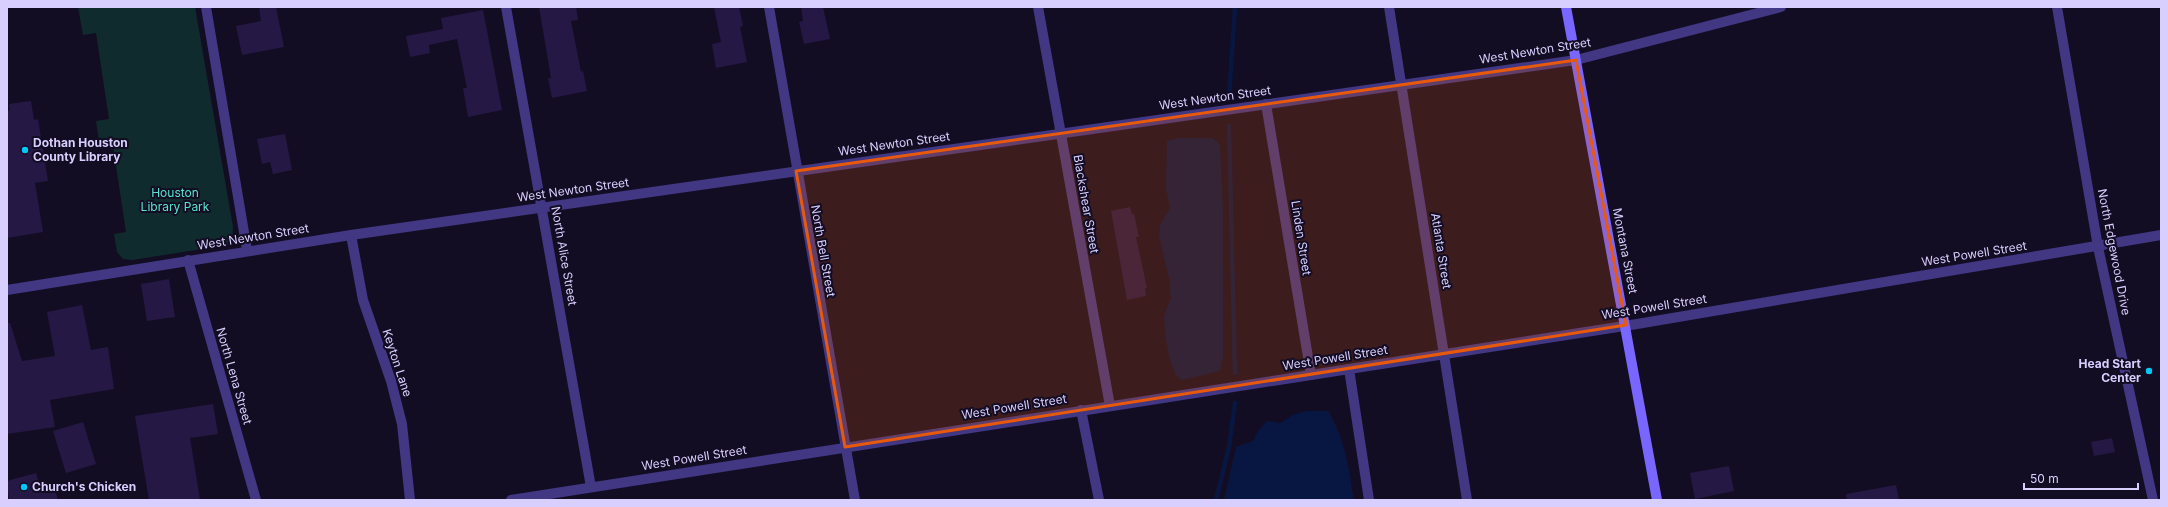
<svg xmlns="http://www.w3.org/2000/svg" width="2168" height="507" viewBox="0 0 2168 507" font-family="Inter,sans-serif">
<rect width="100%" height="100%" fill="#130d23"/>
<polygon fill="#102b2d" points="78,7 195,7 233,227 232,242 228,245 132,260 123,259 117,252 114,234 126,232 113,146 100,147 96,121 109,119 96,33 83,35"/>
<g fill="#081741">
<polygon points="1177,138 1213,138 1220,145 1223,209 1223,357 1220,371 1182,380 1175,374 1169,357 1165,332 1164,316 1171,298 1169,279 1159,235 1160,225 1170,208 1166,188 1167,141"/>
<path d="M1306 411H1328C1345 438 1349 469 1354 500H1224L1236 447 1253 441 1258 431 1267 421 1280 423 1293 415Z"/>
</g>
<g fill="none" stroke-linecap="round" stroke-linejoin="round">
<g stroke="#081741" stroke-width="4.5">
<polyline points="1229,97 1235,7"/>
<polyline points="1229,126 1235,373"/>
<polyline points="1216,500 1229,447 1235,403"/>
</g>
</g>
<g fill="#251844">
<polygon points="259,7 276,7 284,47 242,55 236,26 261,21"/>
<polygon points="539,7 576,7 578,20 571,21 581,72 583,71 587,91 552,98 548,78 551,78"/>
<polygon points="714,7 739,7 743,26 740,27 747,62 716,68 712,44 721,42"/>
<polygon points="801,7 823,7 830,39 804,44 799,22 803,21"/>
<polygon points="483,10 502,110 468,117 463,88 467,88 457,39 429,45 430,53 410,57 406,36 443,29 441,18"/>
<polygon points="31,101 34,120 38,119 48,181 35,183 43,232 7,238 7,111 10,110 9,104"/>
<polygon points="285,134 292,170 273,174 270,162 262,164 257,139"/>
<polygon points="1130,207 1132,214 1134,214 1139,237 1136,237 1147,288 1145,288 1146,296 1127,300 1111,211"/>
<polygon points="169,279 175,317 147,321 141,284"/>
<polygon points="82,305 91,350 108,347 114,389 50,400 55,427 7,434 7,323 10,323 22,361 55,356 47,312"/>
<polygon points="213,404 218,434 190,438 200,500 149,500 135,416"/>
<polygon points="83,422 96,464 66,473 53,431"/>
<polygon points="2112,438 2115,452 2094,456 2091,442"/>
<polygon points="1729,466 1734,491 1695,499 1690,473"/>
<polygon points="36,473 41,490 54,486 58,500 9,500 7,481"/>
<polygon points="1896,485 1899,500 1847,500 1846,494"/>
</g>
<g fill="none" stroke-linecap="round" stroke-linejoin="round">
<g stroke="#413783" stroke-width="10">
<polyline points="206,7 247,250"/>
<polyline points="506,7 591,487"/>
<polyline points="769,7 855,500"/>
<polyline points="1038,7 1110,406"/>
<polyline points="1389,7 1467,500"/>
<polyline points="2057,7 2098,247 2153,500"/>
<polyline points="1266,104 1311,375"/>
<polyline points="351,235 363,300 391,381 402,424 410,500"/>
<polyline points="188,260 256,500"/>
<polyline points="7,290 351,235 1576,60 1781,7"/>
<polyline points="1349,369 1369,500"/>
<polyline points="1081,410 1099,500"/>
<polyline points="511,500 1637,324 2161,235"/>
</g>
<polyline stroke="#7866ff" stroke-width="10" points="1566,7 1657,500"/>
</g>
<path fill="#e8590c" fill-opacity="0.2" stroke="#e8590c" stroke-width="3" stroke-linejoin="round" d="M1576 60 1626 325 845 447 796 171Z"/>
<g fill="#00c9fa" stroke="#130d23" stroke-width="1.5">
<circle cx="25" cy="150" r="4"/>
<circle cx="2149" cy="371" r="4"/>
<circle cx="24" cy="487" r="4"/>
</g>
<g text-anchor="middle" stroke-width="4" stroke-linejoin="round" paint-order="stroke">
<g font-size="12" fill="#d9cfff" stroke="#130d23">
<text transform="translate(1535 51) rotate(-9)" y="4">West Newton Street</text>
<text transform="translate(1215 98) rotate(-8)" y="4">West Newton Street</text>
<text transform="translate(894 144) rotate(-8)" y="4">West Newton Street</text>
<text transform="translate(573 190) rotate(-8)" y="4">West Newton Street</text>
<text transform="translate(1086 204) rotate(80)" y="4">Blackshear Street</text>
<text transform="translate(253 237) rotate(-9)" y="4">West Newton Street</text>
<text transform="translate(1301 238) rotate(81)" y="4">Linden Street</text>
<text transform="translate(823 251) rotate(80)" y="4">North Bell Street</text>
<text transform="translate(1441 251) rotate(81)" y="4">Atlanta Street</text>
<text transform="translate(1625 251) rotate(79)" y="4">Montana Street</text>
<text transform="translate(2114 252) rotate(79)" y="4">North Edgewood Drive</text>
<text transform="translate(1974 254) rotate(-9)" y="4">West Powell Street</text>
<text transform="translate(564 256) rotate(80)" y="4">North Alice Street</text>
<text transform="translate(1654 307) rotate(-9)" y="4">West Powell Street</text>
<text transform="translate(1335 358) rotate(-9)" y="4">West Powell Street</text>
<text transform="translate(397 363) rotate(72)" y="4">Keyton Lane</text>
<text transform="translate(234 376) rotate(74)" y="4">North Lena Street</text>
<text transform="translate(1014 407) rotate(-9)" y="4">West Powell Street</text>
<text transform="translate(694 458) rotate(-9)" y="4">West Powell Street</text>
</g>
<g font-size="12" font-weight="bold" fill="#d9cfff" stroke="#130d23" text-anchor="start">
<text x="33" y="147">Dothan Houston<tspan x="33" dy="14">County Library</tspan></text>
<text x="2141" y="368" text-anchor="end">Head Start<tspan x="2141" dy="14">Center</tspan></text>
<text x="32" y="491">Church's Chicken</text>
</g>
<g font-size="12" fill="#57e2cd" stroke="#130d23">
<text x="175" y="197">Houston<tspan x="175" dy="14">Library Park</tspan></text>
</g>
</g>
<rect width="2168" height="507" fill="none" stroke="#d9cfff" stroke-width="16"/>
<path d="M2024 483v6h114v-6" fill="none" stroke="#d9cfff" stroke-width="2"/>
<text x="2030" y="483" font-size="12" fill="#d9cfff" stroke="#130d23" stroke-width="3" paint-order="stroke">50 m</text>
</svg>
